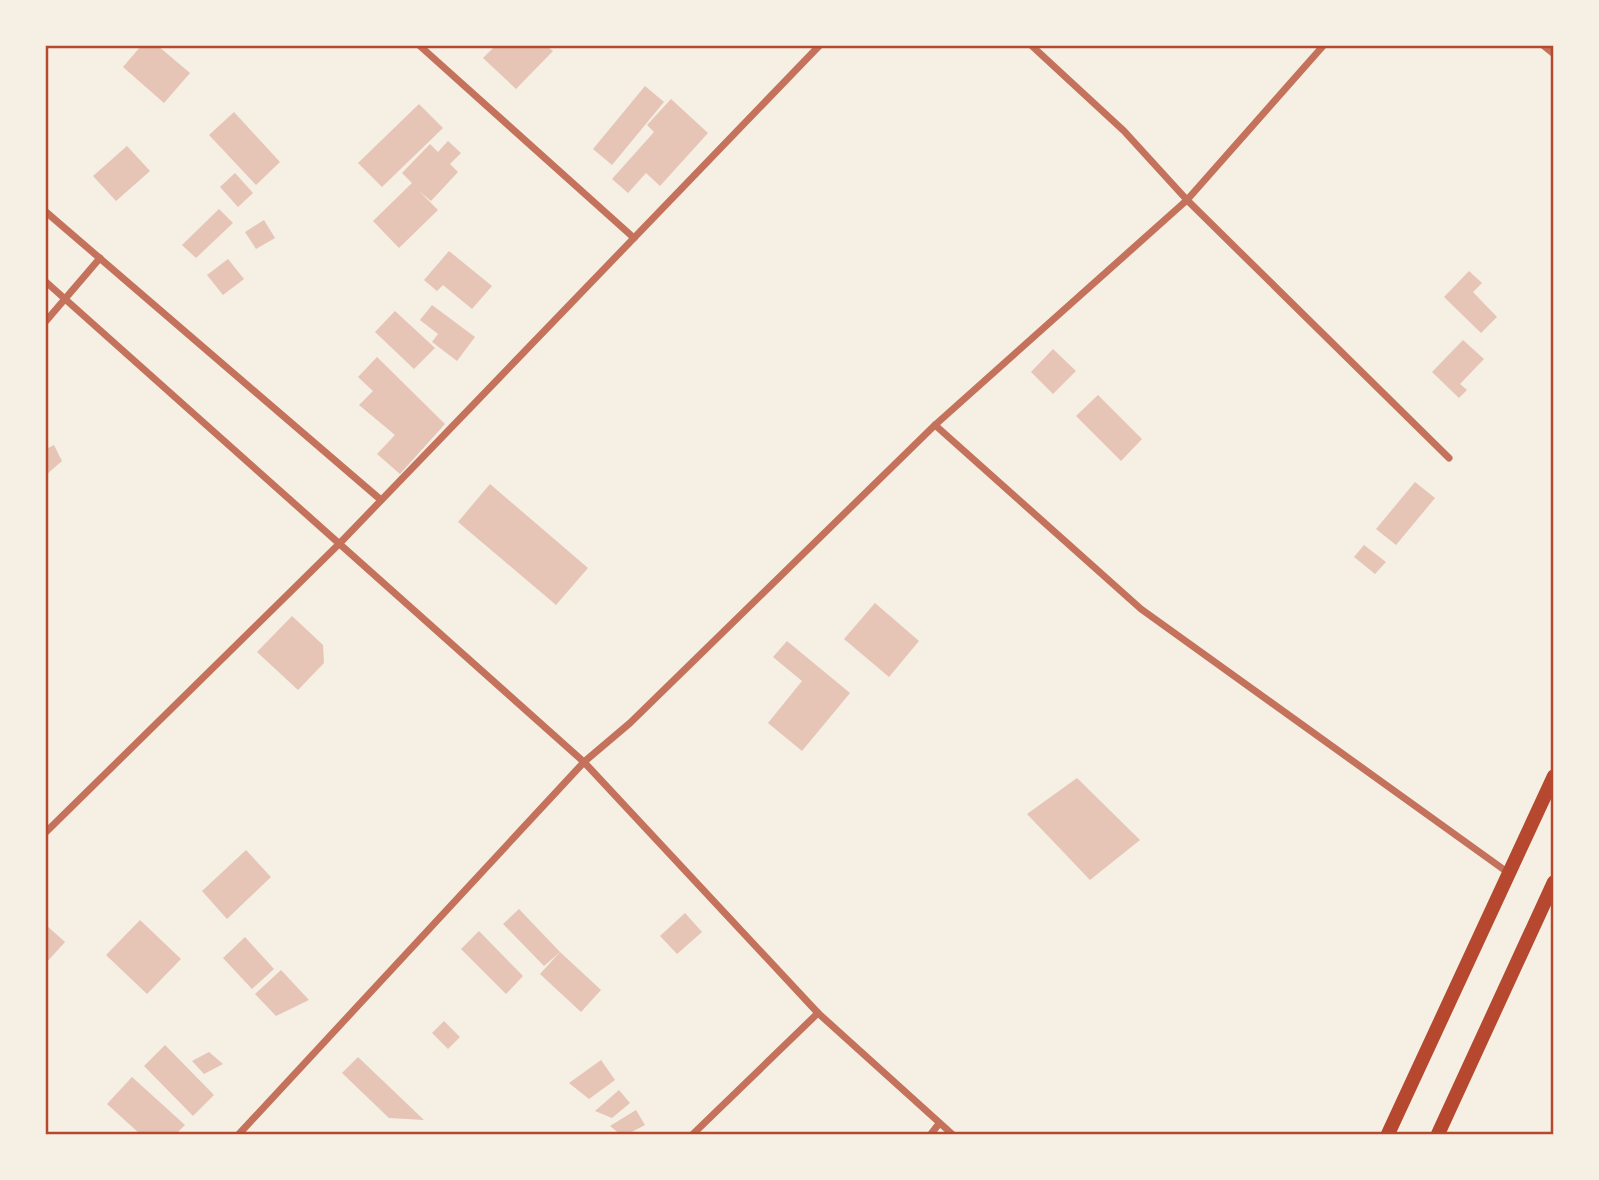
<svg xmlns="http://www.w3.org/2000/svg" width="1599" height="1180" viewBox="0 0 1599 1180" font-family="'IBM Plex Serif',serif">
<rect width="100%" height="100%" fill="#f6efe4"/>
<g fill="#e6c5b7">
<polygon points="141,46 158,46 190,73 164,103 123,67"/>
<polygon points="495,46 547,46 553,51 516,89 483,58"/>
<polygon points="645,86 664,102 612,165 593,149"/>
<polygon points="671,99 708,133 660,186 646,173 628,193 612,179 654,132 647,125"/>
<polygon points="419,104 443,128 382,187 358,163"/>
<polygon points="234,112 280,162 256,185 209,135"/>
<polygon points="448,141 461,153 450,164 458,172 431,201 419,191 438,210 399,248 373,221 412,183 402,173 430,144 438,152"/>
<polygon points="127,146 150,171 116,201 93,176"/>
<polygon points="235,173 253,193 238,207 220,187"/>
<polygon points="219,209 233,223 196,258 182,245"/>
<polygon points="264,220 275,238 256,249 245,232"/>
<polygon points="449,251 492,286 472,309 443,285 437,291 424,280"/>
<polygon points="228,259 244,279 223,295 207,275"/>
<polygon points="1469,271 1482,283 1473,292 1497,317 1481,333 1444,297"/>
<polygon points="432,305 475,337 457,361 432,342 438,334 420,320"/>
<polygon points="395,311 435,348 414,369 375,332"/>
<polygon points="1463,340 1484,359 1460,384 1467,390 1459,398 1432,372"/>
<polygon points="1053,349 1076,371 1053,394 1031,372"/>
<polygon points="377,357 445,424 400,474 377,454 395,435 359,405 373,391 358,377"/>
<polygon points="1098,395 1142,439 1121,461 1076,416"/>
<polygon points="54,445 62,461 46,475 46,449"/>
<polygon points="1415,482 1435,498 1396,545 1376,529"/>
<polygon points="490,484 588,568 556,605 458,522"/>
<polygon points="1364,545 1386,562 1375,574 1354,557"/>
<polygon points="875,603 919,641 889,677 844,639"/>
<polygon points="292,616 323,645 324,663 298,690 257,652"/>
<polygon points="787,641 850,693 802,751 768,723 802,681 773,657"/>
<polygon points="1077,778 1140,840 1090,880 1027,814"/>
<polygon points="246,850 271,877 227,919 202,891"/>
<polygon points="519,909 560,952 544,966 503,924"/>
<polygon points="685,913 702,932 677,954 660,936"/>
<polygon points="140,920 181,959 147,994 106,955"/>
<polygon points="46,925 65,942 46,963"/>
<polygon points="479,931 523,976 506,994 461,949"/>
<polygon points="245,937 274,969 252,989 223,958"/>
<polygon points="560,952 601,990 581,1012 540,974"/>
<polygon points="281,970 309,1000 276,1016 255,994"/>
<polygon points="444,1021 460,1037 448,1049 432,1033"/>
<polygon points="165,1045 214,1095 193,1116 144,1066"/>
<polygon points="209,1052 223,1064 204,1074 192,1061"/>
<polygon points="358,1057 424,1120 389,1118 342,1073"/>
<polygon points="601,1060 615,1080 589,1099 569,1083"/>
<polygon points="132,1077 185,1125 176,1134 140,1134 107,1104"/>
<polygon points="619,1090 630,1103 612,1118 595,1111"/>
<polygon points="636,1110 645,1125 628,1134 620,1134 610,1126"/>
</g>
<g fill="none" stroke-linecap="round" stroke-linejoin="round">
<g stroke="#c5725c" stroke-width="7">
<polyline points="420,46 634,238"/>
<polyline points="1032,46 1124,131 1187,200 1449,458"/>
<polyline points="1544,46 1554,54"/>
<polyline points="46,212 381,500"/>
<polyline points="46,282 584,762 818,1013 952,1134"/>
<polyline points="46,321 100,258"/>
<polyline points="935,425 1141,609 1510,874"/>
<polyline points="46,832 339,544 819,46"/>
<polyline points="239,1134 584,762 630,723 935,425 1187,200 1323,46"/>
<polyline points="693,1134 818,1013"/>
<polyline points="931,1134 938,1125"/>
</g>
<g stroke="#b5482f" stroke-width="14">
<polyline points="1388,1134 1554,776"/>
<polyline points="1438,1134 1554,882"/>
</g>
</g>
<rect width="1599" height="1180" fill="none" stroke="#f6efe4" stroke-width="94"/>
<rect x="47" y="47" width="1505" height="1086" fill="none" stroke="#b5482f" stroke-width="2.5"/>
</svg>
